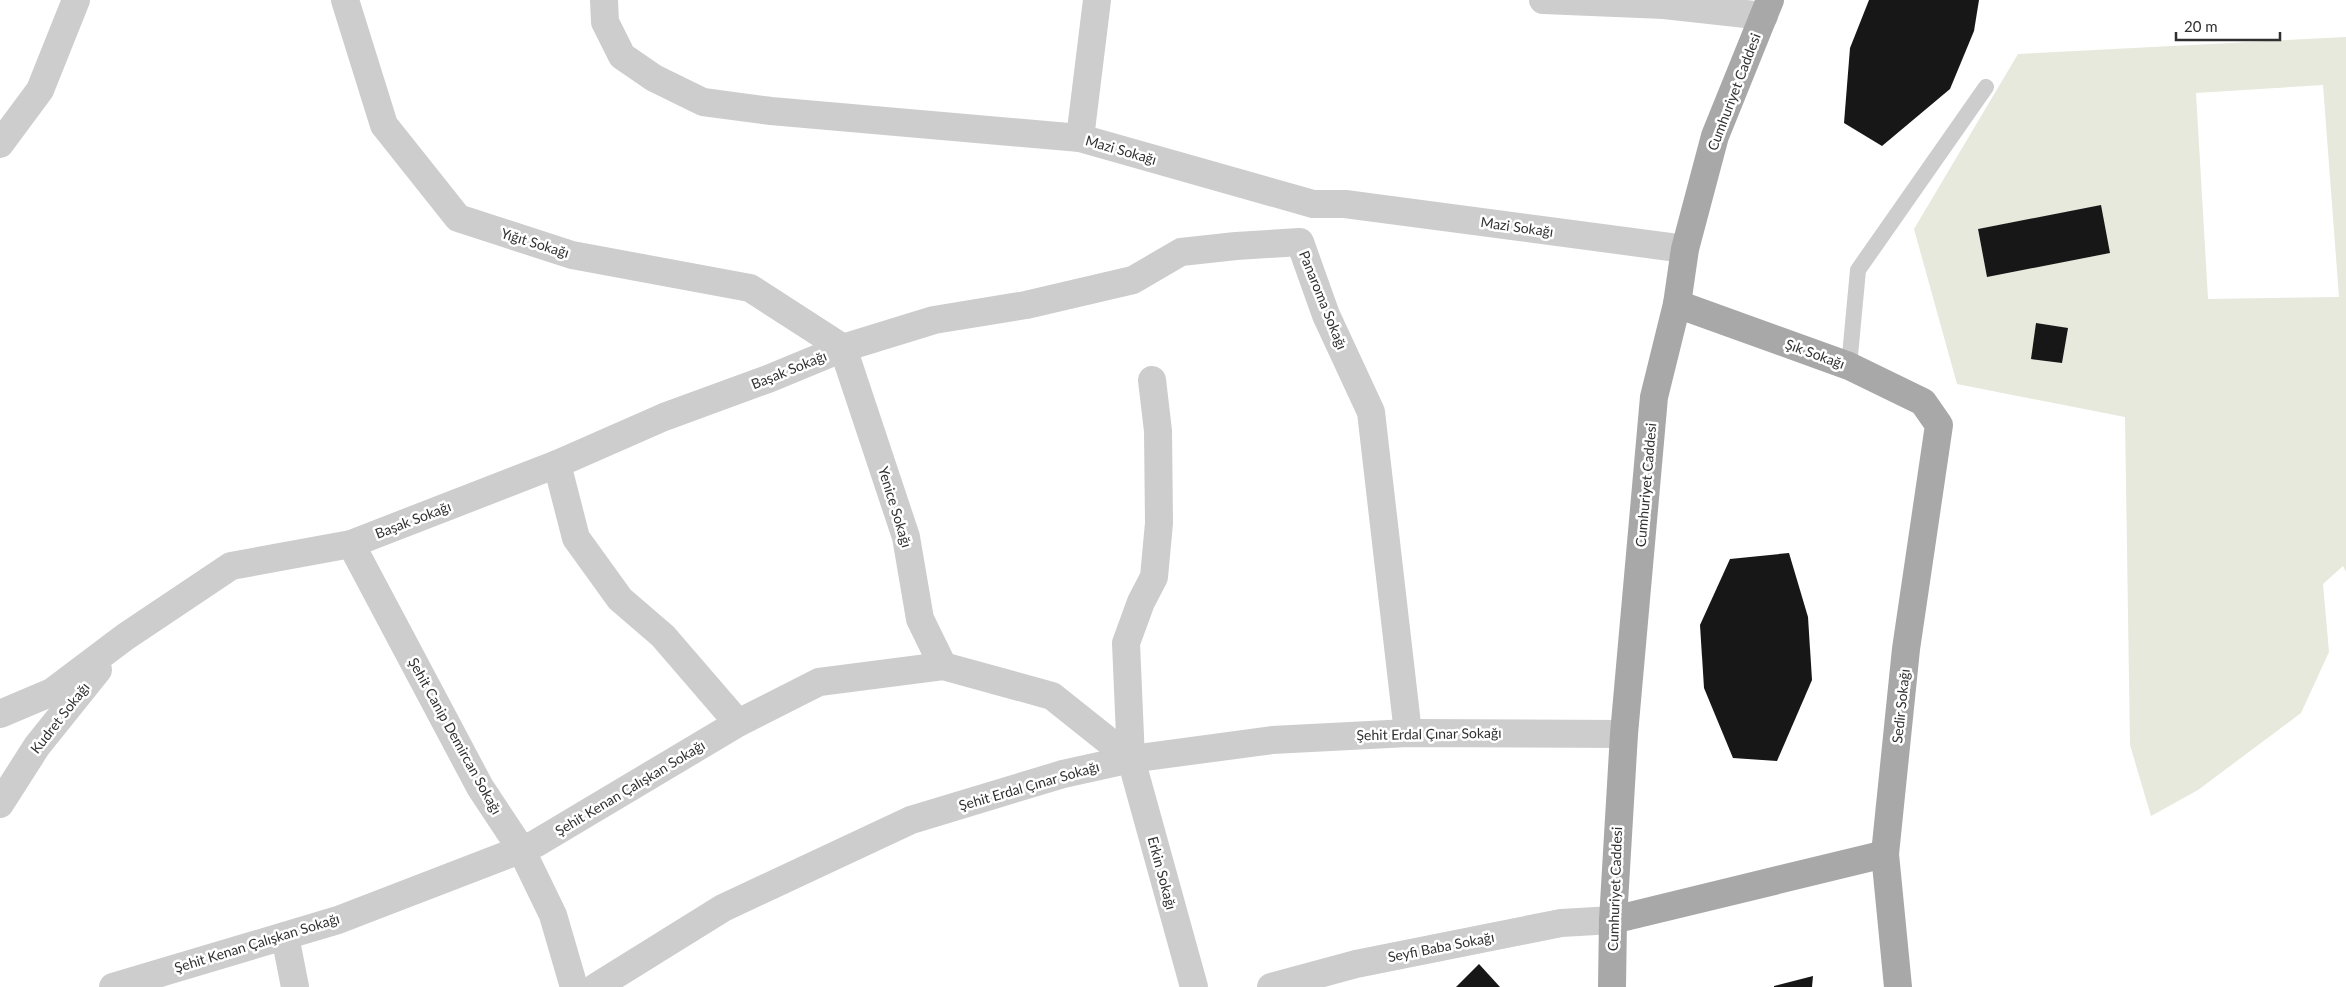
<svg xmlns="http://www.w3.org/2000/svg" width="2346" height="987" viewBox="0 0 2346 987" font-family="Lato,sans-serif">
<rect width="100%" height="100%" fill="#fff"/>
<path fill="#e6e9dc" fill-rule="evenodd" d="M2346 37V572L2343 566 2323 584 2329 652 2301 713 2198 790 2151 816 2130 745 2125 417 1957 384 1914 229 2018 54ZM2323 85 2339 297 2208 299 2196 93ZM2100 206 2110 253 1987 276 1978 229Z"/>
<g fill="#171717">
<polygon points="1869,0 1979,0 1974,31 1950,89 1882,146 1844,123 1850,48"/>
<polygon points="2101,205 2110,253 1987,277 1978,229"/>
<polygon points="2036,323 2068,328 2062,363 2031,359"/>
<polygon points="1789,553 1808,617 1812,680 1777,761 1733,758 1704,688 1700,625 1730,559"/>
<polygon points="1479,964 1500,987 1456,987"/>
<polygon points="1813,976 1812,987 1774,987 1774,986"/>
</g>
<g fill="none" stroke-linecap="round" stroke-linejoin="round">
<polyline stroke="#cdcdcd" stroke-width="16" points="1849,366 1858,270 1986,87"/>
<g stroke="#cdcdcd" stroke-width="28">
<polyline points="345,0 384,125 458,218 572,255 750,288 843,348"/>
<polyline points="604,0 605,22 622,56 654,78 703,102 771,111 1080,138 1313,204 1345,204 1685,249"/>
<polyline points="1543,0 1664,5 1764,16"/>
<polyline points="1080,138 1097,0"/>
<polyline points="0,144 40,90 76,0"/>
<polyline points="843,348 906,537 920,619 943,666"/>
<polyline points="1152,380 1158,431 1159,523 1154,577 1141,602 1126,643 1131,759 1194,987"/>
<polyline points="557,464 576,538 620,599 663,636 738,723"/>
<polyline points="351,544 480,787 521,849 553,915 574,987"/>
<polyline points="0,714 52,692 125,637 231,566 351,544 557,464 664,417 768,379 843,348 934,320 1026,305 1133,280 1181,252 1236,246 1300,242 1326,315 1371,412 1408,733"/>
<polyline points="0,804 37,746 98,670"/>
<polyline points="285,936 295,987"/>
<polyline points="113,987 338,920 535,844 738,723 819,682 943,666 1052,696 1131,759"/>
<polyline points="596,987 723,908 911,820 1063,774 1131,759 1272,740 1408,733 1624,734"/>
</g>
<polyline stroke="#cdcdcd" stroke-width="28" points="1271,987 1356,964 1561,923 1613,920"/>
<g stroke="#a8a8a8" stroke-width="28">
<polyline points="1677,304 1849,366 1923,402 1939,425 1906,649 1885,854 1898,987"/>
<polyline points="1613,920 1885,854"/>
<polyline points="1612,987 1613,920 1624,734 1654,397 1677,304 1685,249 1715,136 1770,0"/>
</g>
</g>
<g text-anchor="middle" stroke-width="5" stroke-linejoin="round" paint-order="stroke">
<g font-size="14" fill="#303030" stroke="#fff">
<text transform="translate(1734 92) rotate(-69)" y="5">Cumhuriyet Caddesi</text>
<text transform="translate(1121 150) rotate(16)" y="5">Mazi Sokağı</text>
<text transform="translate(1517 227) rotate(8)" y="5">Mazi Sokağı</text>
<text transform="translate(535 243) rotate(17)" y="5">Yığıt Sokağı</text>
<text transform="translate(1323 300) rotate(68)" y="5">Panaroma Sokağı</text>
<text transform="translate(1815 354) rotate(20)" y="5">Şık Sokağı</text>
<text transform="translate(789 370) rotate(-22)" y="5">Başak Sokağı</text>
<text transform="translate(1646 485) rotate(-85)" y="5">Cumhuriyet Caddesi</text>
<text transform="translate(895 507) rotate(73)" y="5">Yenice Sokağı</text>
<text transform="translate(413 520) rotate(-21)" y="5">Başak Sokağı</text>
<text transform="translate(1901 706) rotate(-84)" y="5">Sedir Sokağı</text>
<text transform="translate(60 718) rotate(-52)" y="5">Kudret Sokağı</text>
<text transform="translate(1429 734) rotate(-1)" y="5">Şehit Erdal Çınar Sokağı</text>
<text transform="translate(455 736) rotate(61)" y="5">Şehit Canip Demircan Sokağı</text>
<text transform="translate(1029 786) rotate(-16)" y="5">Şehit Erdal Çınar Sokağı</text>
<text transform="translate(630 788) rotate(-31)" y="5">Şehit Kenan Çalışkan Sokağı</text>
<text transform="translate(1162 873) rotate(75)" y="5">Erkin Sokağı</text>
<text transform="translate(1615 889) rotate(-88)" y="5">Cumhuriyet Caddesi</text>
<text transform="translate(257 943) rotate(-17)" y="5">Şehit Kenan Çalışkan Sokağı</text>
<text transform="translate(1441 947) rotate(-11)" y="5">Seyfi Baba Sokağı</text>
</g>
</g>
<path d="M2176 32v8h104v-8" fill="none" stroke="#303030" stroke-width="2.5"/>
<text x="2184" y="32" font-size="15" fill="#303030" stroke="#ffffff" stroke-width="4" paint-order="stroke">20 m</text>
</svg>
